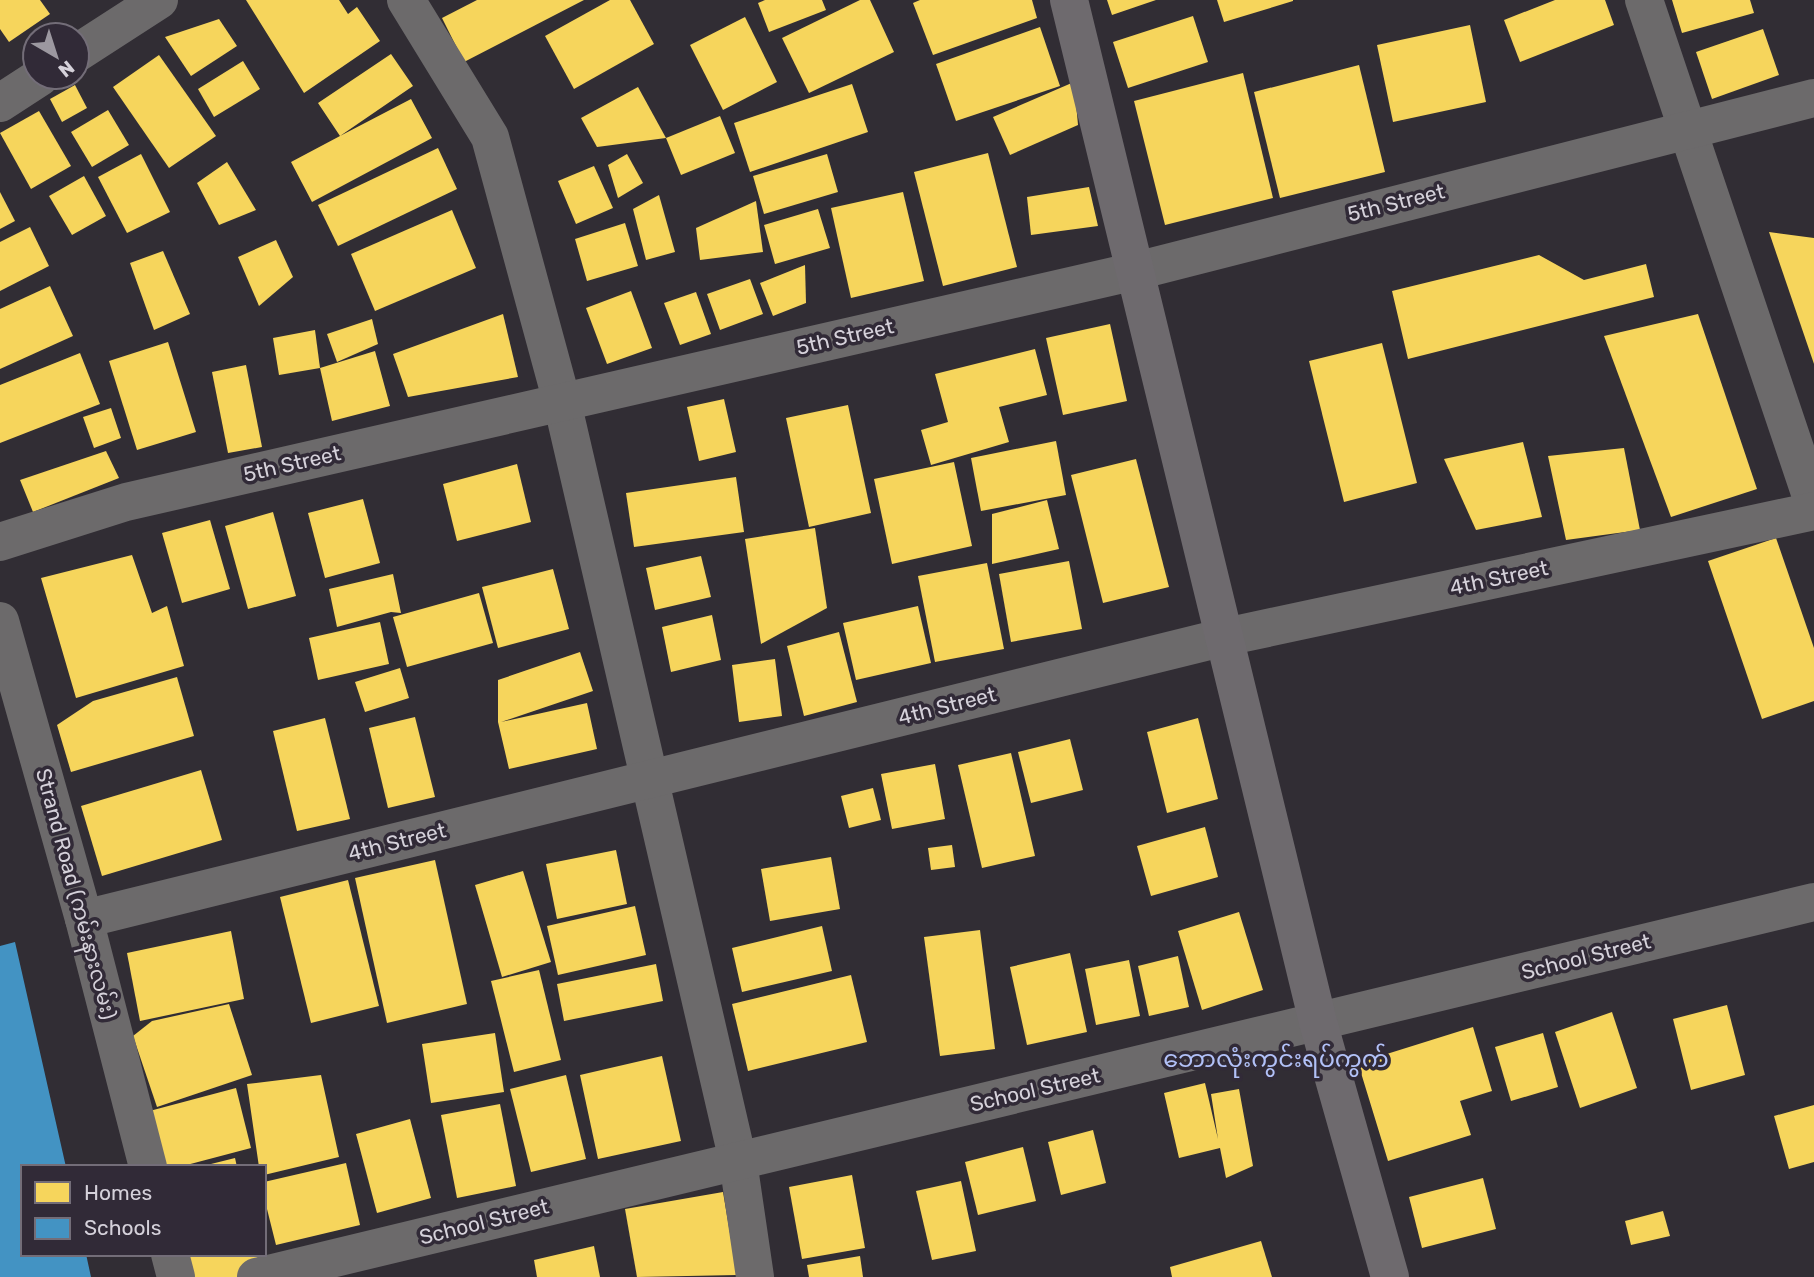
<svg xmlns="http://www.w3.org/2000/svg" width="1814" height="1277" viewBox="0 0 1814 1277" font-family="Rubik,'Noto Sans Myanmar',sans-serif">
<rect width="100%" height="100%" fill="#312d34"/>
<g fill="#f6d55c">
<polygon points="0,0 40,0 50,14 9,42 0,29"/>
<polygon points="246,0 339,0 348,14 357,7 380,41 304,93"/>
<polygon points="477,0 584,0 464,62 442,18"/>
<polygon points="610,0 630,0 654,44 574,89 545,36"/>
<polygon points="765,0 822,0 826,10 769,32 758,3"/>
<polygon points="860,0 870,0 894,52 809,93 782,38"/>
<polygon points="920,0 1032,0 1037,18 933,55 913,3"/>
<polygon points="1107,0 1156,0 1112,15"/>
<polygon points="1217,0 1293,0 1293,1 1224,22"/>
<polygon points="1555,0 1605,0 1614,25 1520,62 1504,20"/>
<polygon points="1672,0 1750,0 1754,13 1682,33"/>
<polygon points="1193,16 1208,62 1128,88 1113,42"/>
<polygon points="745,17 777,82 723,110 690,45"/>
<polygon points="219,19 237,46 191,76 165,37"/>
<polygon points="1470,25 1486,102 1393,122 1377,45"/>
<polygon points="1040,27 1060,86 956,121 936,64"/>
<polygon points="1763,29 1779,75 1712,99 1696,52"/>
<polygon points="391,54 413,86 340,136 411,99 432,138 312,202 291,162 340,136 318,103"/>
<polygon points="159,55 216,136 169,168 113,87"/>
<polygon points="243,61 260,89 214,117 198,89"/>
<polygon points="1359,65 1385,172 1280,198 1254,92"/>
<polygon points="1243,73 1273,198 1165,225 1134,101"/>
<polygon points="1074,82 1078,125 1010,155 993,117"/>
<polygon points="852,84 868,132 750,172 734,123"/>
<polygon points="75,85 87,108 62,122 50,99"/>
<polygon points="638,87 666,138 597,147 581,118"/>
<polygon points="108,110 129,145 92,167 71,132"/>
<polygon points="39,111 71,166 31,189 0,133"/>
<polygon points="720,116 735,153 681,175 666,138"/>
<polygon points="438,148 457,189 338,246 318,205"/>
<polygon points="988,153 1017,267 943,286 914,172"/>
<polygon points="141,154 170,212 127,233 98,177"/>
<polygon points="627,154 643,183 618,198 608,165"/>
<polygon points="827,154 838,192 764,214 753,176"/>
<polygon points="227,162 256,210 219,225 197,183"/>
<polygon points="594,166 613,208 576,224 558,181"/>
<polygon points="84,176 106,216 72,235 49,196"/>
<polygon points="1089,187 1098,226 1031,235 1027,197"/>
<polygon points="0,192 15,221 0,229"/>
<polygon points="903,192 924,281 851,298 831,208"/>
<polygon points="659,195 675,252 646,260 633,209"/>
<polygon points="756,201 763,252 700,260 696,228"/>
<polygon points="818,209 830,248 775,264 764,225"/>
<polygon points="452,210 476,268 375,311 351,254"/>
<polygon points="625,223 638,266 587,281 575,239"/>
<polygon points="30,227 49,266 0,291 0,242"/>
<polygon points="1769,232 1814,238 1814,364"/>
<polygon points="276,240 293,277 259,306 238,257"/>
<polygon points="163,251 190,314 154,330 130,263"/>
<polygon points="1539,255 1584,280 1646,264 1654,297 1408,359 1392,291"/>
<polygon points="805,265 806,303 773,316 760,283"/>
<polygon points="750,279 763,314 720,330 707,294"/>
<polygon points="50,286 73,336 0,369 0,309"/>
<polygon points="631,291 652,348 607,364 586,308"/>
<polygon points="696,292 711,334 680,345 664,303"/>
<polygon points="503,314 518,377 408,397 393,354"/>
<polygon points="1698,314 1757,489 1671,517 1604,336"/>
<polygon points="372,319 378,344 337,362 327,334"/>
<polygon points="1110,324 1127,401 1063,415 1046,338"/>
<polygon points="315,330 320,368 279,375 273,338"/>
<polygon points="168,342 196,432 137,450 109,361"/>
<polygon points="1382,343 1417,483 1344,502 1309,361"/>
<polygon points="1035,349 1047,395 999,407 1009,442 931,465 921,430 948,422 935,374"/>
<polygon points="375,351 390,406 332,421 320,368"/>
<polygon points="80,353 100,404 0,443 0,385"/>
<polygon points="246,365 262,447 228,453 212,372"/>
<polygon points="724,399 736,452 699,461 687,407"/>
<polygon points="848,405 871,513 809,527 786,418"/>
<polygon points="111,408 121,438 94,448 83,417"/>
<polygon points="1056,441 1066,495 981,511 971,458"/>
<polygon points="1523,442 1542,517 1476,530 1444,459"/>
<polygon points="1624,448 1640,530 1566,540 1548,456"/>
<polygon points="106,451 119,478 33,512 20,480"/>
<polygon points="1136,459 1169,587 1103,603 1071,475"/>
<polygon points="954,462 972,546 892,564 874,479"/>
<polygon points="517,464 531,522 457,541 443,484"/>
<polygon points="736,477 744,532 634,547 626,493"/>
<polygon points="363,499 380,563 325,578 308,513"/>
<polygon points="1047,500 1059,549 992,564 992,514"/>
<polygon points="273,512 296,596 248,609 225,526"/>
<polygon points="210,520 230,589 182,603 162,533"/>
<polygon points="815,528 827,608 761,644 745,539"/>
<polygon points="1776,538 1814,648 1814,701 1762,719 1708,561"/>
<polygon points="132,555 152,613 167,606 184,666 76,698 41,578"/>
<polygon points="701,556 711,597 655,610 646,568"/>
<polygon points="1069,561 1082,629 1011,642 999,574"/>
<polygon points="987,563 1004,649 935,662 918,576"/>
<polygon points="553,569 569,629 498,648 482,587"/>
<polygon points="393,574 401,613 391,612 337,627 329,589"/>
<polygon points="479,593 493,643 407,667 393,617"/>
<polygon points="918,606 931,663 856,680 843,623"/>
<polygon points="712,615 721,660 671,672 662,627"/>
<polygon points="380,622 389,664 318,680 309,638"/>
<polygon points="839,632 857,702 804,716 787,646"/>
<polygon points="580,652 593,691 501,722 587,703 597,749 509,769 498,722 498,680"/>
<polygon points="775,659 782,716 739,722 732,665"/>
<polygon points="400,668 409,698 365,712 355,682"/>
<polygon points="177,677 194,736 71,772 57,725 93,701"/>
<polygon points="415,717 435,797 388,808 369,728"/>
<polygon points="325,718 350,819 297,831 273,731"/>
<polygon points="1198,718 1218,799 1167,813 1147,732"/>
<polygon points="1070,739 1083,790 1031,803 1018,752"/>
<polygon points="1011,753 1035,856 982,868 958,765"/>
<polygon points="935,764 945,819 892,829 881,774"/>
<polygon points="201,770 222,840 102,876 81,806"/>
<polygon points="873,788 881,820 849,828 841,796"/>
<polygon points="1205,827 1218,877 1151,896 1137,846"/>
<polygon points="952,845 955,867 931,870 928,848"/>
<polygon points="616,850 627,904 557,919 546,864"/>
<polygon points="831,857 840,909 770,921 761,869"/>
<polygon points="435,860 467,1004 387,1023 355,878"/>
<polygon points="523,871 551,962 502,977 475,885"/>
<polygon points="348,880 379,1006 311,1023 280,897"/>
<polygon points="635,906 646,955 558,975 547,926"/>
<polygon points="1239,912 1263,990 1202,1010 1178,931"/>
<polygon points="822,926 832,971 742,992 732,948"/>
<polygon points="980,930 995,1049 940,1056 924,937"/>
<polygon points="231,931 244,999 140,1021 127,953"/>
<polygon points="1070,953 1087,1032 1027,1045 1010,967"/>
<polygon points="1178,956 1189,1007 1149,1016 1138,966"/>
<polygon points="1129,960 1140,1016 1096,1025 1085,969"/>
<polygon points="656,964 663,1001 564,1021 557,984"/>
<polygon points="539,970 561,1060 514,1072 491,981"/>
<polygon points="851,975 867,1042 748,1071 732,1004"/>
<polygon points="229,1004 252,1075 157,1107 133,1036 152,1021"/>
<polygon points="1727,1005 1745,1075 1691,1090 1673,1019"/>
<polygon points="1612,1012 1637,1088 1580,1108 1555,1032"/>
<polygon points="1473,1027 1492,1091 1460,1101 1471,1135 1388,1161 1358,1063"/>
<polygon points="495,1033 504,1092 431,1103 422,1044"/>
<polygon points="1543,1033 1558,1087 1511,1101 1495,1047"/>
<polygon points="662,1056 681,1141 598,1159 580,1075"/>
<polygon points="321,1075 339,1157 264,1175 264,1167 259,1167 247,1084"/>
<polygon points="566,1075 586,1159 531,1172 510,1089"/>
<polygon points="1205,1083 1218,1139 1211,1094 1239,1089 1253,1166 1226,1178 1220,1148 1179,1158 1164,1093"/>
<polygon points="236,1088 251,1148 179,1167 155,1167 142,1113"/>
<polygon points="500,1104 516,1186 457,1198 441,1115"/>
<polygon points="1814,1105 1814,1162 1789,1169 1774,1116"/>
<polygon points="410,1119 431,1198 377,1213 356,1134"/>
<polygon points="1093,1130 1106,1183 1061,1195 1048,1142"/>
<polygon points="1023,1147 1036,1201 978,1215 965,1162"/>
<polygon points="235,1158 237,1167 203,1167 203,1166"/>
<polygon points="346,1163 360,1225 276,1245 264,1197 264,1182"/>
<polygon points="852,1175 865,1248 802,1259 789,1187"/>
<polygon points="1483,1178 1496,1229 1422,1248 1409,1197"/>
<polygon points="961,1181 976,1251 932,1260 916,1191"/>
<polygon points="723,1192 737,1275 637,1277 625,1209"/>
<polygon points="1663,1211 1670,1236 1631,1245 1625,1221"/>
<polygon points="1261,1241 1272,1277 1172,1277 1170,1267"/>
<polygon points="594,1246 600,1277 537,1277 534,1260"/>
<polygon points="178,1254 257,1254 261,1273 243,1277 183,1277"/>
<polygon points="860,1256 863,1277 809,1277 807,1265"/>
</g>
<polygon fill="#4393c3" points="15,942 66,1167 23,1167 23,1254 86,1254 91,1277 0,1277 0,946"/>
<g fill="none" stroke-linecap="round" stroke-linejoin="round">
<g stroke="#6c6a6b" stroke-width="38">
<polyline points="406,0 490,137 562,402 738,1161 755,1277"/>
<polyline points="1644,0 1814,505"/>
<polyline points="77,53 159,0"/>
<polyline points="0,103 40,77"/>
<polyline points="0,542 126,502 1136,271 1814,98"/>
<polyline points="0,621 84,919 148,1167"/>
<polyline points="84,919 1225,637 1814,511"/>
<polyline points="170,1254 176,1277"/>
<polyline points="256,1277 1814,902"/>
</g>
<polyline stroke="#6e6a6e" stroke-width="38" points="1069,0 1318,1022 1390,1277"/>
</g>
<g text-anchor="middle" stroke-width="7" stroke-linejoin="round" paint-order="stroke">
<g font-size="21" fill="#d5d1da" stroke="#312a37">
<text transform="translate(1396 203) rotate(-14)" y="7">5th Street</text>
<text transform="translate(845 337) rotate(-13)" y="7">5th Street</text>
<text transform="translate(292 464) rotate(-13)" y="7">5th Street</text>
<text transform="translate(1499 578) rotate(-12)" y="7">4th Street</text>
<text transform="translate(947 706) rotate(-14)" y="7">4th Street</text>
<text transform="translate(397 842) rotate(-14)" y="7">4th Street</text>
<text transform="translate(76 894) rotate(75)" y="7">Strand Road (ကမ်းနားလမ်း)</text>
<text transform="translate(1586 957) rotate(-14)" y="7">School Street</text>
<text transform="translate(1035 1090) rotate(-13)" y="7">School Street</text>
<text transform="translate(484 1222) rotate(-14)" y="7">School Street</text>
</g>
<g font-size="24" fill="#b2c1f8" stroke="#312a37">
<text x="1276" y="1067">ဘောလုံးကွင်းရပ်ကွက်</text>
</g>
</g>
<rect x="21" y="1165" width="245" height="91" fill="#312a37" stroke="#736d78" stroke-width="2"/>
<rect x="35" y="1182" width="35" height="21" fill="#f6d55c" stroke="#736d78" stroke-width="2"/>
<text x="84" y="1200" font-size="21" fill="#d5d1da">Homes</text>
<rect x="35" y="1218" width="35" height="21" fill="#4393c3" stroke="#736d78" stroke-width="2"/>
<text x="84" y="1235" font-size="21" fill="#d5d1da">Schools</text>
<g transform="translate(56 56) rotate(141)"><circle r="33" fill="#312a37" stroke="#736d78" stroke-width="2"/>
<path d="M0-5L12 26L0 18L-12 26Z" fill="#9c98a0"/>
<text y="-10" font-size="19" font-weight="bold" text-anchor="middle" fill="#d5d1da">N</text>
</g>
</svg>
